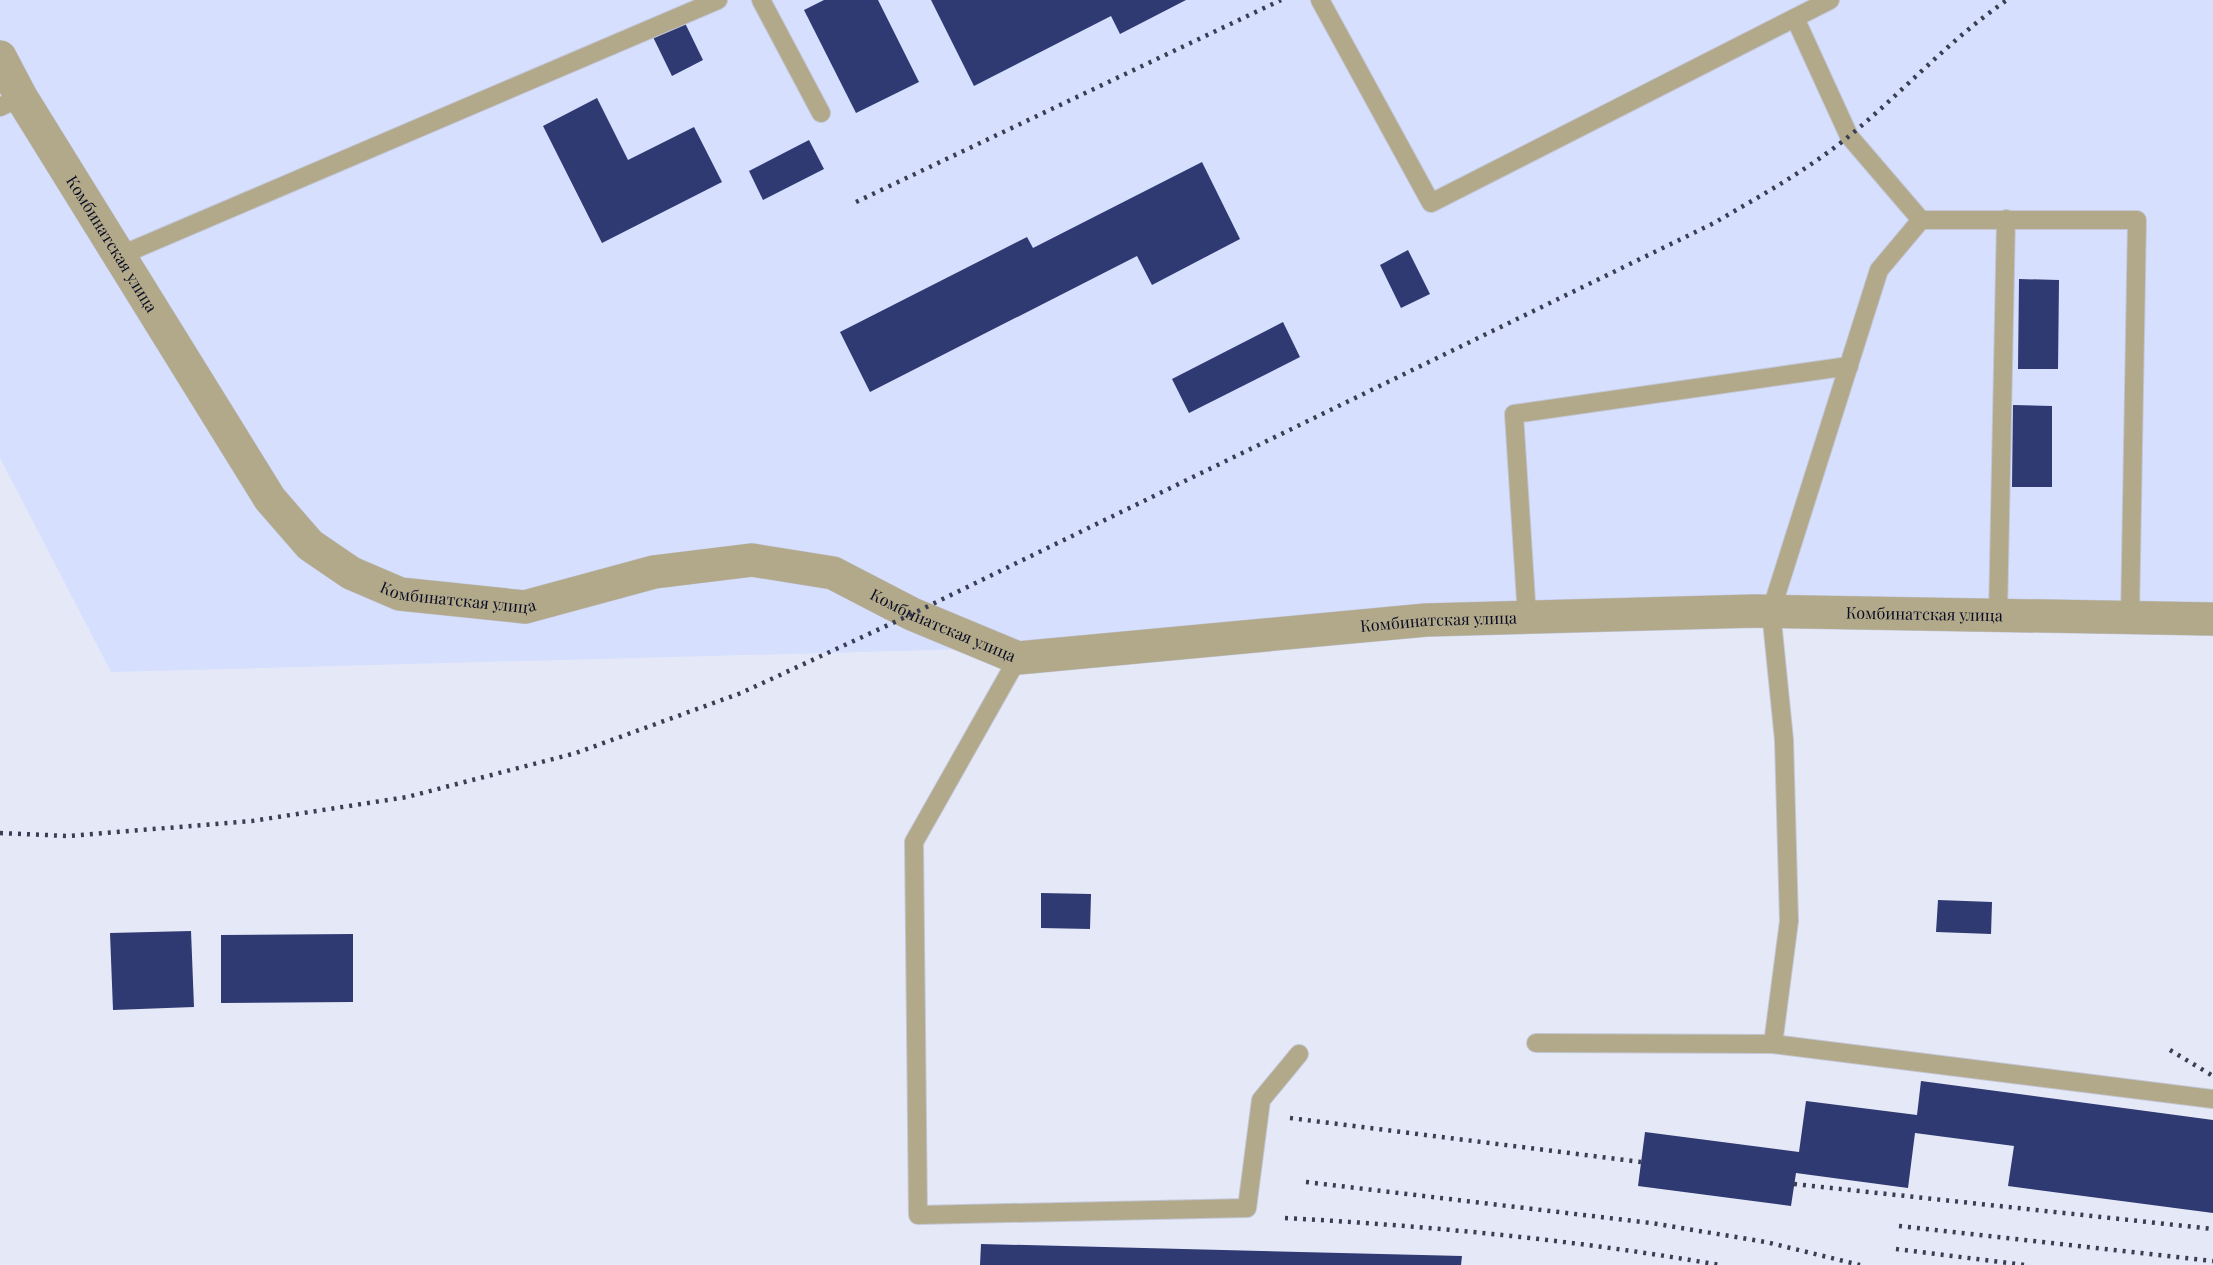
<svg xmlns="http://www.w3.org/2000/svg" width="2213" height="1265" viewBox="0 0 2213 1265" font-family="'Playfair Display',serif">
<rect width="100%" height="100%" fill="#e5e9f7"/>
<polygon fill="#d6dffe" points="0,0 2213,0 2213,616 111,672 0,458"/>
<g fill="#2f3972">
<polygon points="824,0 878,0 919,82 856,113 804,10"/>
<polygon points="931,0 1186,0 1120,34 1111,16 974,86"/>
<polygon points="684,21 703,60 672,76 653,37"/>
<polygon points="597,98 628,160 694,127 722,182 602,243 543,126"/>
<polygon points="809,140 824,169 763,200 749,171"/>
<polygon points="1202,162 1240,239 1152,285 1137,256 870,392 840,332 1027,237 1033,248"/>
<polygon points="1408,250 1430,294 1401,308 1380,265"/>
<polygon points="2019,279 2059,280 2058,369 2018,369"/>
<polygon points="1283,322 1300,357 1189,413 1172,379"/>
<polygon points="2013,405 2052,406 2052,487 2012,487"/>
<polygon points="1041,893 1091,894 1090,929 1041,928"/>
<polygon points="1938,900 1992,902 1991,934 1936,932"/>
<polygon points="191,931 194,1007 113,1010 110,933"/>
<polygon points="353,934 353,1002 221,1003 221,935"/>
<polygon points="1921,1081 2213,1120 2213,1213 2008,1186 2014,1146 1915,1133 1908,1188 1796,1173 1791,1206 1638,1186 1645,1132 1799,1152 1806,1101 1917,1115"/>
<polygon points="981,1244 1462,1256 1461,1265 980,1265"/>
</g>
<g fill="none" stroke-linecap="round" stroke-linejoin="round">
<g stroke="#c2c6d5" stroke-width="20">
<g id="service">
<polyline points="761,0 821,113"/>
<polyline points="1320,0 1431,203 1830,0"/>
<polyline points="1795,18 1849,136 1921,220 2137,220 2130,617"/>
<polyline points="0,107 21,97"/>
<polyline points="119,256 718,0"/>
<polyline points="1998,615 2006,219"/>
<polyline points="1527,617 1514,414 1849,366"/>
<polyline points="1018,658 914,842 918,1215 1247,1208 1261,1100 1299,1054"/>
<polyline points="1536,1043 1773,1044 2213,1099"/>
<polyline points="1773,1044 1789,921 1784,740 1771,611 1879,270 1921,220"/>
</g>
</g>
<g stroke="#c2c6d5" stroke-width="34">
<g id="minor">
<path id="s1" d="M0 57 21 97 270 499 310 545 351 573 400 594 525 607 654 572 752 560 833 573 912 614 1018 658 1426 620 1754 611 2213 619"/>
</g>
</g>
<use href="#service" stroke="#b2a88a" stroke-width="18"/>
<use href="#minor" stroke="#b2a88a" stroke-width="33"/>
<g stroke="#3a3e53" stroke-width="4.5" stroke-dasharray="3 6" stroke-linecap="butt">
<polyline points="856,202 1281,0"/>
<path d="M0 833 68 836 252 821 407 797 576 753 741 693 912 614 1714 223C1760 196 1806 171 1848 137 1902 93 1949 40 2007 0"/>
<polyline points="2170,1050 2213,1076"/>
<polyline points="1290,1118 1641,1162"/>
<polyline points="1306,1182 1651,1223 1766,1242 1860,1265"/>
<polyline points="1794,1184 2213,1229"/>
<path d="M1285 1218C1431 1226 1576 1240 1720 1265"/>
<polyline points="1899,1226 2213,1261"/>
<polyline points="1896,1249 2025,1265"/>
</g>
</g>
<g text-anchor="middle" stroke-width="6" stroke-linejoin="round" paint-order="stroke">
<g font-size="16" fill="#080c23" stroke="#f7f7f7">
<text dy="6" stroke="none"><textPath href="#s1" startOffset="218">Комбинатская улица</textPath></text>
<text dy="6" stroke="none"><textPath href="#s1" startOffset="740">Комбинатская улица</textPath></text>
<text dy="6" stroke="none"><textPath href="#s1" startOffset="2234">Комбинатская улица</textPath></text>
<text dy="6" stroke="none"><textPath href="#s1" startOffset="1748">Комбинатская улица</textPath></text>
<text dy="6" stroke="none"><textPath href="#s1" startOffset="1244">Комбинатская улица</textPath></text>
</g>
</g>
</svg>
